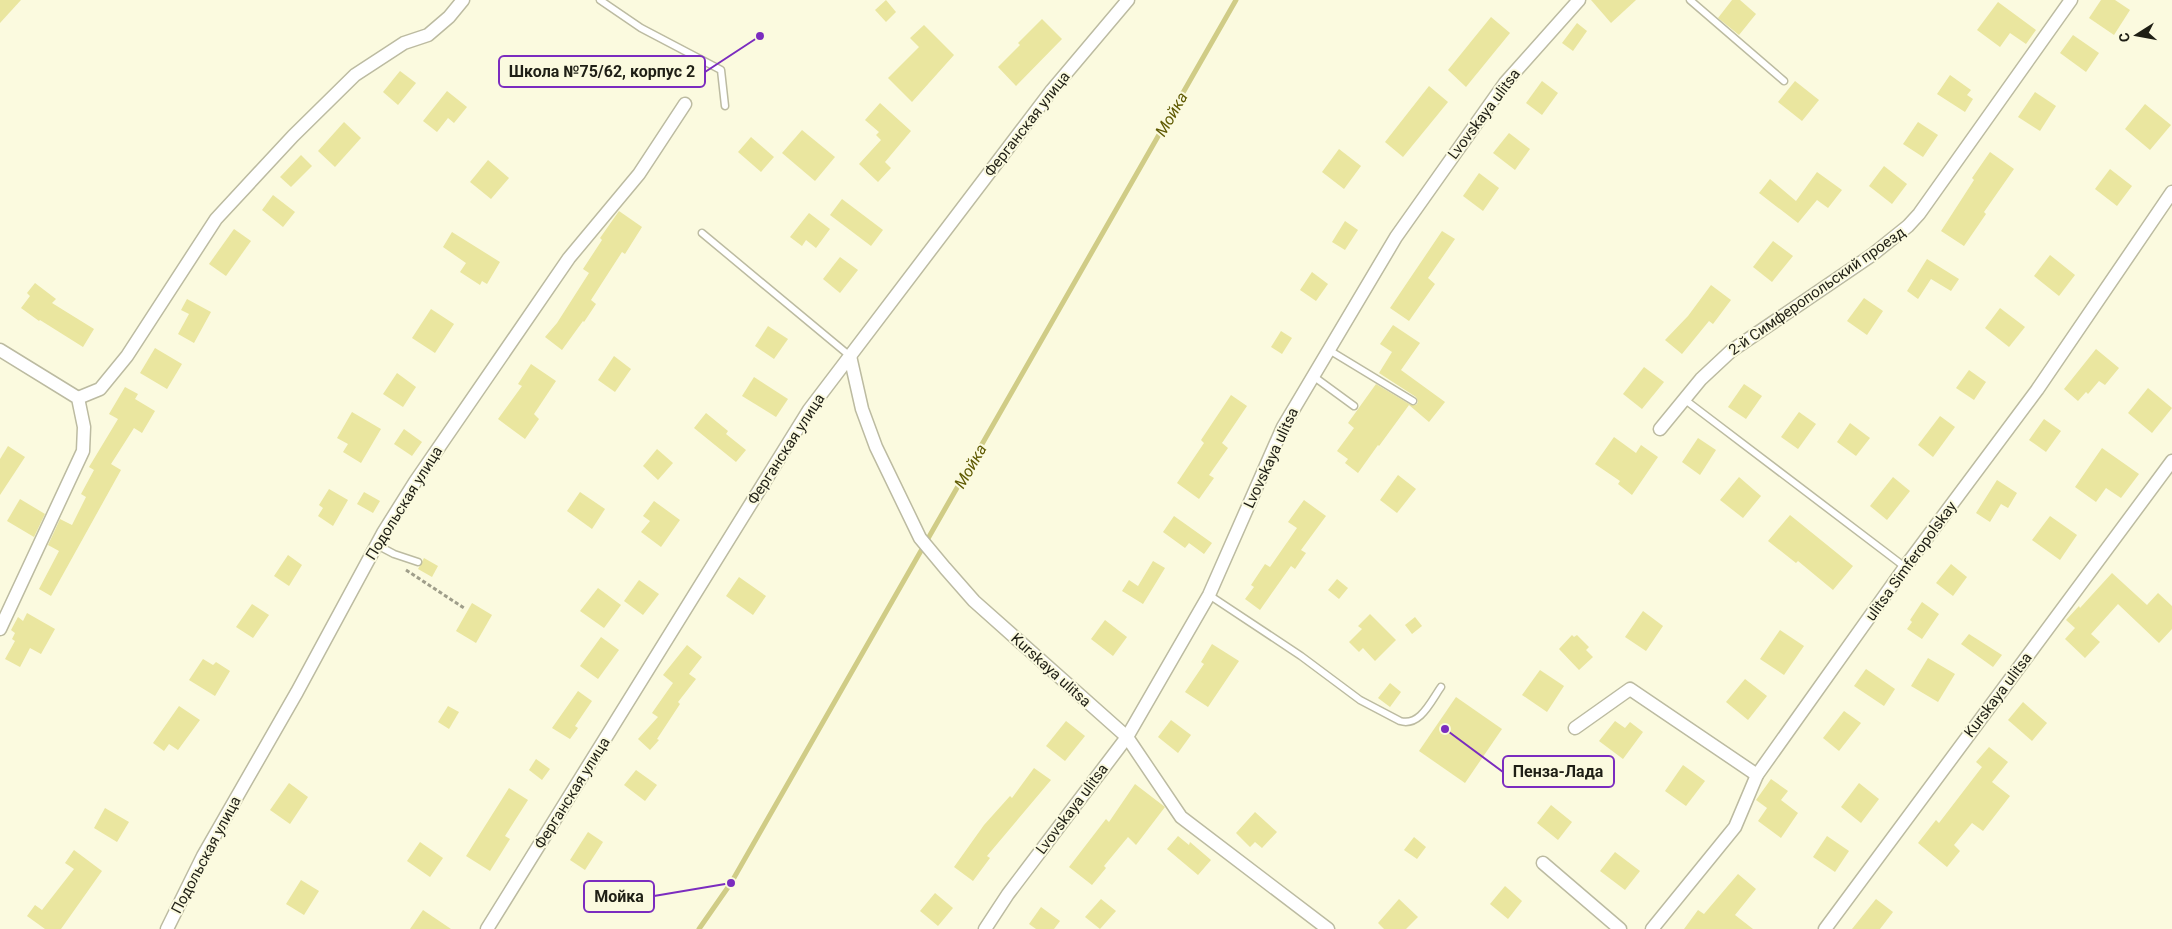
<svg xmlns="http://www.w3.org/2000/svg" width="2172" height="929" viewBox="0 0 2172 929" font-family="Roboto,sans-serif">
<rect width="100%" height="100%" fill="#fbfadf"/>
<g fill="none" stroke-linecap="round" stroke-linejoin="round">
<polyline stroke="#d0cc86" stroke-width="5" points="699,929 731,883 1236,0"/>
</g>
<g fill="#eae69f">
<polygon points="0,0 21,0 0,23"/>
<polygon points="886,0 896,12 886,22 875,10"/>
<polygon points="1591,0 1636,0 1611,23"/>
<polygon points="1732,0 1740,0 1756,14 1739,35 1718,18"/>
<polygon points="2101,0 2115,0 2130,10 2114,35 2089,18"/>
<polygon points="1998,2 2036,30 2026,44 2010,33 2000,47 1977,30"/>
<polygon points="1491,17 1510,33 1466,87 1448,70"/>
<polygon points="1042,19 1062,39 1016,86 998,67 1020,45 1018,43"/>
<polygon points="1577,23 1587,31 1573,51 1562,43"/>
<polygon points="924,25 954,55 912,102 888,78 919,47 910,38"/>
<polygon points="2073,35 2099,53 2086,72 2060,53"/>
<polygon points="400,71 416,83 398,105 383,92"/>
<polygon points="1950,75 1971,90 1967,95 1973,99 1965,112 1937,94"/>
<polygon points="1542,81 1558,93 1542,115 1526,103"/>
<polygon points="1795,81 1819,100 1802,121 1778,102"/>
<polygon points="1429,86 1448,102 1403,157 1385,142"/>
<polygon points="447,91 467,107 454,123 448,118 437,132 423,121"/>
<polygon points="2035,92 2056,106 2040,131 2018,117"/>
<polygon points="880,103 911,131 885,162 891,168 878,182 859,164 881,140 876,135 879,132 865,120"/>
<polygon points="2145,104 2171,125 2150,150 2125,129"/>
<polygon points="344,122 361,138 335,167 318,151"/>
<polygon points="1918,122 1938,135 1923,157 1903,144"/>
<polygon points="802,130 835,157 815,181 782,153"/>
<polygon points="1509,133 1530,149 1515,170 1493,153"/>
<polygon points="751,137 774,157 761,172 738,152"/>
<polygon points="1339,149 1361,166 1344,189 1322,172"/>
<polygon points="1990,152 2014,169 1984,212 1986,214 1964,246 1941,231 1974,180 1972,178"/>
<polygon points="301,155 312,166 291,187 280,177"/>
<polygon points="488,160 509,178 491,199 470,182"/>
<polygon points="1884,166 1907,184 1892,204 1869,186"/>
<polygon points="2110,169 2132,186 2117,206 2095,189"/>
<polygon points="1817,172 1842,190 1828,208 1817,200 1798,223 1759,193 1770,179 1796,201"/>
<polygon points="1479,173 1499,188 1483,211 1463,196"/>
<polygon points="273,195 295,212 283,227 262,210"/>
<polygon points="842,199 883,230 871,246 830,215"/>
<polygon points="619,211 642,227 625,254 622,252 591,300 596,304 584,322 583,321 562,350 545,337 557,323 589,273 583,269 602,240 600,238"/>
<polygon points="809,213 830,229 816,248 806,240 802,246 790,237"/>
<polygon points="1345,221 1358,230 1345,250 1332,242"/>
<polygon points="234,229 251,241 226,276 209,264"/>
<polygon points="1442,231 1455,239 1428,278 1435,284 1409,321 1390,308"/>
<polygon points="452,232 500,262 487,284 482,281 480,285 460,272 466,263 443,247"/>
<polygon points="1773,241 1793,256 1772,282 1753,267"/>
<polygon points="2050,255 2075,275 2059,296 2034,276"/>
<polygon points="840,257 858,270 840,293 823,279"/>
<polygon points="1927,259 1959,279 1951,291 1931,279 1918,299 1907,291"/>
<polygon points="1312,272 1328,284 1316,301 1300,290"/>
<polygon points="35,283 56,299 52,303 94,329 83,347 40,320 39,321 21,308 30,296 27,293"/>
<polygon points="1711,285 1731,300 1713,324 1709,321 1682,354 1665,340 1688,316"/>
<polygon points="1864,298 1883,311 1867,335 1847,321"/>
<polygon points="187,299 211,312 194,343 178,334 189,314 181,310"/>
<polygon points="2000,308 2025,327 2009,347 1985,328"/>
<polygon points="431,309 454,324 435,353 412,338"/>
<polygon points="1393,325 1420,343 1401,370 1445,402 1429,422 1409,405 1379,446 1378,445 1358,473 1345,463 1348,459 1337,451 1354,428 1348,423 1376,384 1411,405 1416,405 1418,402 1416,397 1379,373 1392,352 1380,344"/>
<polygon points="768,326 788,339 774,359 755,346"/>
<polygon points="1281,331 1292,338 1282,354 1271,347"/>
<polygon points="155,348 182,364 167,389 140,373"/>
<polygon points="2096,349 2119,368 2105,385 2099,381 2088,394 2086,392 2078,401 2064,389"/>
<polygon points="614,356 631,369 615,392 598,380"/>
<polygon points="531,364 556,381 534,414 539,419 525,439 498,419 522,386 518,384"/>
<polygon points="1644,367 1664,382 1642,409 1623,394"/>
<polygon points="1969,370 1986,382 1974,400 1956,388"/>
<polygon points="397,373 416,387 403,407 383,394"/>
<polygon points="754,377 788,399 776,417 742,396"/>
<polygon points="1744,384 1762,396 1746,419 1728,407"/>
<polygon points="125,387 138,394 135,399 155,411 142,433 134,428 111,464 121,470 51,596 39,589 59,551 48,545 60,519 72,525 86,497 81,494 94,470 89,467 118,419 109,414"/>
<polygon points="2148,388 2172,408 2152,433 2128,413"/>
<polygon points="1231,395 1247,406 1222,443 1228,448 1209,475 1214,478 1199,499 1177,483 1204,443 1201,440"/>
<polygon points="352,412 381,429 361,463 343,452 348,444 337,438"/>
<polygon points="1799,412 1816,424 1798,449 1781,437"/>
<polygon points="706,413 728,431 726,434 746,450 736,462 694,428"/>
<polygon points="1940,416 1955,427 1933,457 1918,445"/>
<polygon points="2044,419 2061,431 2046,452 2029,440"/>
<polygon points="1850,423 1870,438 1856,456 1837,442"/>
<polygon points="404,429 422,442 412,456 394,444"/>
<polygon points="1614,437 1636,453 1641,445 1658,457 1632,495 1618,484 1620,481 1595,464"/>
<polygon points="1698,438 1716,450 1700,475 1682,462"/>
<polygon points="8,446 25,457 0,495 0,459"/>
<polygon points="2102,448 2139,474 2121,498 2106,488 2096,502 2075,487"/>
<polygon points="657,449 673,463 658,480 643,466"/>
<polygon points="1398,475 1416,489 1397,513 1380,500"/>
<polygon points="1739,477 1761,496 1743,518 1720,500"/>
<polygon points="1893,477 1910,491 1887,520 1870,506"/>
<polygon points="1997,480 2017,493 2008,508 2001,504 1990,522 1976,513"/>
<polygon points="329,489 348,500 333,526 318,516 323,508 319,505"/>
<polygon points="364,492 380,501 373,513 357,504"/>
<polygon points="580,492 605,509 592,529 567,511"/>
<polygon points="20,499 45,514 34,537 7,521"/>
<polygon points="1304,500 1326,516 1301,550 1306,553 1295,569 1291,566 1260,610 1245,599 1254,587 1251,585 1265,564 1270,567 1297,528 1288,522"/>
<polygon points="654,501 680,520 661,547 641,532 650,521 643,516"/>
<polygon points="1790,515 1853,566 1833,590 1798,561 1796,563 1768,541"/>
<polygon points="1174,516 1212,543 1204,554 1189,543 1185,548 1163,532"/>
<polygon points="2050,516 2077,535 2060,560 2032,540"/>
<polygon points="288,555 302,565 289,586 274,576"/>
<polygon points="424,558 438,566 432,577 418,569"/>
<polygon points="1153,561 1165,568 1143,604 1122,591 1129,580 1138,586"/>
<polygon points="1951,564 1967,577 1953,596 1936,583"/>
<polygon points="2112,573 2147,605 2158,593 2172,606 2172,629 2159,643 2118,604 2091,634 2100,642 2085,658 2065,639 2075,628 2066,620 2079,606 2080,608"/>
<polygon points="739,577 766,596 753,615 726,596"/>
<polygon points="1337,579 1348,588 1339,599 1328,590"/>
<polygon points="639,580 659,594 643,615 624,601"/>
<polygon points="598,588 621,605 604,628 580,611"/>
<polygon points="1922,602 1939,614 1922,639 1907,629 1912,622 1910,620"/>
<polygon points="472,603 492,615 476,643 456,631"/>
<polygon points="252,604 269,615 253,638 236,627"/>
<polygon points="1643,611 1663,626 1646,651 1625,637"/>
<polygon points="27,613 55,629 41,654 30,648 20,667 5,659 15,641 12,639 15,633 11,630 18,617 23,621"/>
<polygon points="1370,614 1396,640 1375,661 1363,648 1359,652 1349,642 1362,629 1358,626"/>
<polygon points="1415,617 1422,626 1412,634 1405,625"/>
<polygon points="1105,620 1127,637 1113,656 1091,639"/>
<polygon points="1780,630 1804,646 1784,675 1760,659"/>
<polygon points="1969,634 2002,655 1993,667 1961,644"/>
<polygon points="1572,635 1574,637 1577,635 1589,647 1586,650 1593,657 1579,670 1559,649"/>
<polygon points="601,637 619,650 598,679 580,666"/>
<polygon points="1212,644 1239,661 1208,707 1185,692 1204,664 1201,662"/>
<polygon points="687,645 702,657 689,674 696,679 678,702 680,704 657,739 659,740 650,750 638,739 658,717 652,713 673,683 663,675"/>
<polygon points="1928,658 1955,674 1938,702 1911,686"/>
<polygon points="203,659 213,665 216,662 230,671 215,696 189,680"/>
<polygon points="1866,669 1895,689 1884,706 1854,686"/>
<polygon points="1540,670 1564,686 1547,712 1522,695"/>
<polygon points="1745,679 1767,696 1748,720 1726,702"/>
<polygon points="1390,683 1401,692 1390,707 1378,698"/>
<polygon points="578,691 592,701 575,726 578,728 570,739 552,728"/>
<polygon points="1456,697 1502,729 1465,783 1419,751"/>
<polygon points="2023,702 2047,723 2032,741 2008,720"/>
<polygon points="179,706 200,720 178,750 169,744 164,751 153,743"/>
<polygon points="448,706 459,712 449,729 438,722"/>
<polygon points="1844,711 1861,723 1839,751 1823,738"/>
<polygon points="1171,720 1191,735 1178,753 1158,737"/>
<polygon points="1066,721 1085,736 1065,761 1046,746"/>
<polygon points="1615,721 1625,728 1630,722 1643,732 1623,759 1599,741"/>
<polygon points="1989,747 2008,762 1992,782 2010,796 1983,831 1972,823 1954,845 1960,851 1947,867 1918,843 1936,820 1939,823 1982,767 1976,762"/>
<polygon points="536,759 550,769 542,780 529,770"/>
<polygon points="1683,765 1705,781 1686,806 1665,791"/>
<polygon points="1034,768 1051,780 987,856 990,858 973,881 954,867 984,825 1010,796 1012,798"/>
<polygon points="636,770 657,785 645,801 624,785"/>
<polygon points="1771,779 1788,791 1781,800 1798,813 1781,838 1758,821 1767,808 1756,800"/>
<polygon points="289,783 308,797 290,824 270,810"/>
<polygon points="1859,783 1879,799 1861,823 1841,807"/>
<polygon points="1135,784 1165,807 1136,845 1128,837 1104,866 1106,868 1092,885 1069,867 1106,819 1109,822"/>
<polygon points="509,788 528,800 505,836 510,839 490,871 466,856"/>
<polygon points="1551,805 1572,822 1558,840 1537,823"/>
<polygon points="105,808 129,822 117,842 94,828"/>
<polygon points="1255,812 1277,832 1262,848 1255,842 1250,847 1236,833"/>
<polygon points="588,832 603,842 585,870 570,860"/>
<polygon points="1178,836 1189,845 1190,842 1211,860 1198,875 1167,849"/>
<polygon points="1827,836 1849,851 1835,872 1813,857"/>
<polygon points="1414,837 1426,847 1417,859 1404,850"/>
<polygon points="420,842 443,858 430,877 407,861"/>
<polygon points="74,850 102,871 61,929 45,929 27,916 35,905 42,910 74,869 65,863"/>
<polygon points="1615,852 1640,871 1625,890 1600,871"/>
<polygon points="1738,874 1756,889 1735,915 1753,929 1684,929 1698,910 1704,914"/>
<polygon points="301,880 319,891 304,915 286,904"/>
<polygon points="1505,886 1522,901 1508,919 1490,904"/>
<polygon points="935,893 953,908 938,926 920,911"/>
<polygon points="1101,899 1116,911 1100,929 1085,917"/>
<polygon points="1399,899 1418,917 1406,929 1384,929 1378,923"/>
<polygon points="1876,899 1893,912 1880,929 1852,929"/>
<polygon points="1041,907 1060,921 1054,929 1036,929 1029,924"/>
<polygon points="423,910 451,929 410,929"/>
</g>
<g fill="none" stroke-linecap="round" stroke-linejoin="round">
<g stroke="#bcbba1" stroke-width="9">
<g id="service">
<polyline points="600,0 641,28 721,70 725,106"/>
<polyline points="1690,0 1784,81"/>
<polyline points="702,233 850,356"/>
<polyline points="1329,350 1413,401"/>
<polyline points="1313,376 1354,406"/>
<polyline points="1684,399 1905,567"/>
<polyline points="377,545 394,554 418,562"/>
<path d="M1209 595 1301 656 1360 700 1400 721C1420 727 1431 701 1441 687"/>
</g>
</g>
<g stroke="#bcbba1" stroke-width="15">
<g id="minor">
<polyline points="0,350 78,398 84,427 83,451 0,629"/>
<polyline points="850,356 862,409 876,447 920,538 945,568 974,601 1127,737 1181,817 1328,929"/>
<polyline points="78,398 100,389 127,356 216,219 293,136 355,75 404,43 428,35 449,17 463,0"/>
<polyline points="1660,429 1701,379 1731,351 1872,255 1908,226 1919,214 2071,0"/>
<polyline points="1575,728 1630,689 1757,775"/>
<polyline points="1543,863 1620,929"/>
<polyline points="167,929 203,856 297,692 383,533 415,482 569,258 639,174 685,104"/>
<polyline points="487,929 809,410 1052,90 1128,0"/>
<polyline points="985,929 1008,894 1127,737 1209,595 1283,427 1396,237 1505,83 1579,0"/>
<polyline points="1652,929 1735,827 1757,775 1905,567 2037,390 2172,192"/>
<polyline points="1825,929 2172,461"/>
</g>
</g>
<polyline stroke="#9f9e8a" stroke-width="3" stroke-dasharray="4 2.5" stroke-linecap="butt" points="406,570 464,608"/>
<use href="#service" stroke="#fff" stroke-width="6"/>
<use href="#minor" stroke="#fff" stroke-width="12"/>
</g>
<g text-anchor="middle" stroke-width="4" stroke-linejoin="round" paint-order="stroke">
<g font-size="15" fill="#1f1f15" stroke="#fbfadf">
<text transform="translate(1484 114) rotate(-53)" y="5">Lvovskaya ulitsa</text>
<text transform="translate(1027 124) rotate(-52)" y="5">Ферганская улица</text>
<text transform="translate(1817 291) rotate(-35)" y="5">2-й Симферопольский проезд</text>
<text transform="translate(786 449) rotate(-57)" y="5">Ферганская улица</text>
<text transform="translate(1271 458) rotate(-65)" y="5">Lvovskaya ulitsa</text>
<text transform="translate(404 503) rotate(-58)" y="5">Подольская улица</text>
<text transform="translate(1911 561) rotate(-54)" y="5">ulitsa Simferopolskay</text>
<text transform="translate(1051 670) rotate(42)" y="5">Kurskaya ulitsa</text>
<text transform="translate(1998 695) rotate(-53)" y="5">Kurskaya ulitsa</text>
<text transform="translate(572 793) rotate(-58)" y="5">Ферганская улица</text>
<text transform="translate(1072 809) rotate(-53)" y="5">Lvovskaya ulitsa</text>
<text transform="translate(206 855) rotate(-62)" y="5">Подольская улица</text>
</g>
<g font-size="16" font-style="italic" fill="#5f5a03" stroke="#fbfadf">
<text transform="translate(1171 114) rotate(-60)" y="6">Мойка</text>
<text transform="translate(970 466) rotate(-60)" y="6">Мойка</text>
</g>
</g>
<path fill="none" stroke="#7b2cbf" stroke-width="2" d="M760 36L705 72M1445 729L1503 772M731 883L654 896"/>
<g fill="#7b2cbf" stroke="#fbfadf" stroke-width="2">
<circle cx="760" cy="36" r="5"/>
<circle cx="1445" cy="729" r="5"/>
<circle cx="731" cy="883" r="5"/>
</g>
<g fill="#fbfadf" stroke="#7b2cbf" stroke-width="2">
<rect x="499" y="56" width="206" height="31" rx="5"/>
<rect x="1503" y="756" width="111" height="31" rx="5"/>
<rect x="584" y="881" width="70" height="31" rx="5"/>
</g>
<g font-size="16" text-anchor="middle" font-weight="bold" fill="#1f1f15">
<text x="602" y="77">Школа №75/62, корпус 2</text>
<text x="1558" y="777">Пенза-Лада</text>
<text x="619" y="902">Мойка</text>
</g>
<g transform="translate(2137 35) rotate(259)" stroke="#fbfadf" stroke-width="4" paint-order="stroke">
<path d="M0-4L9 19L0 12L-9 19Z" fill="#1f1f15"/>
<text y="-8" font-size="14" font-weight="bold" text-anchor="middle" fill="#1f1f15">С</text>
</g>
</svg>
